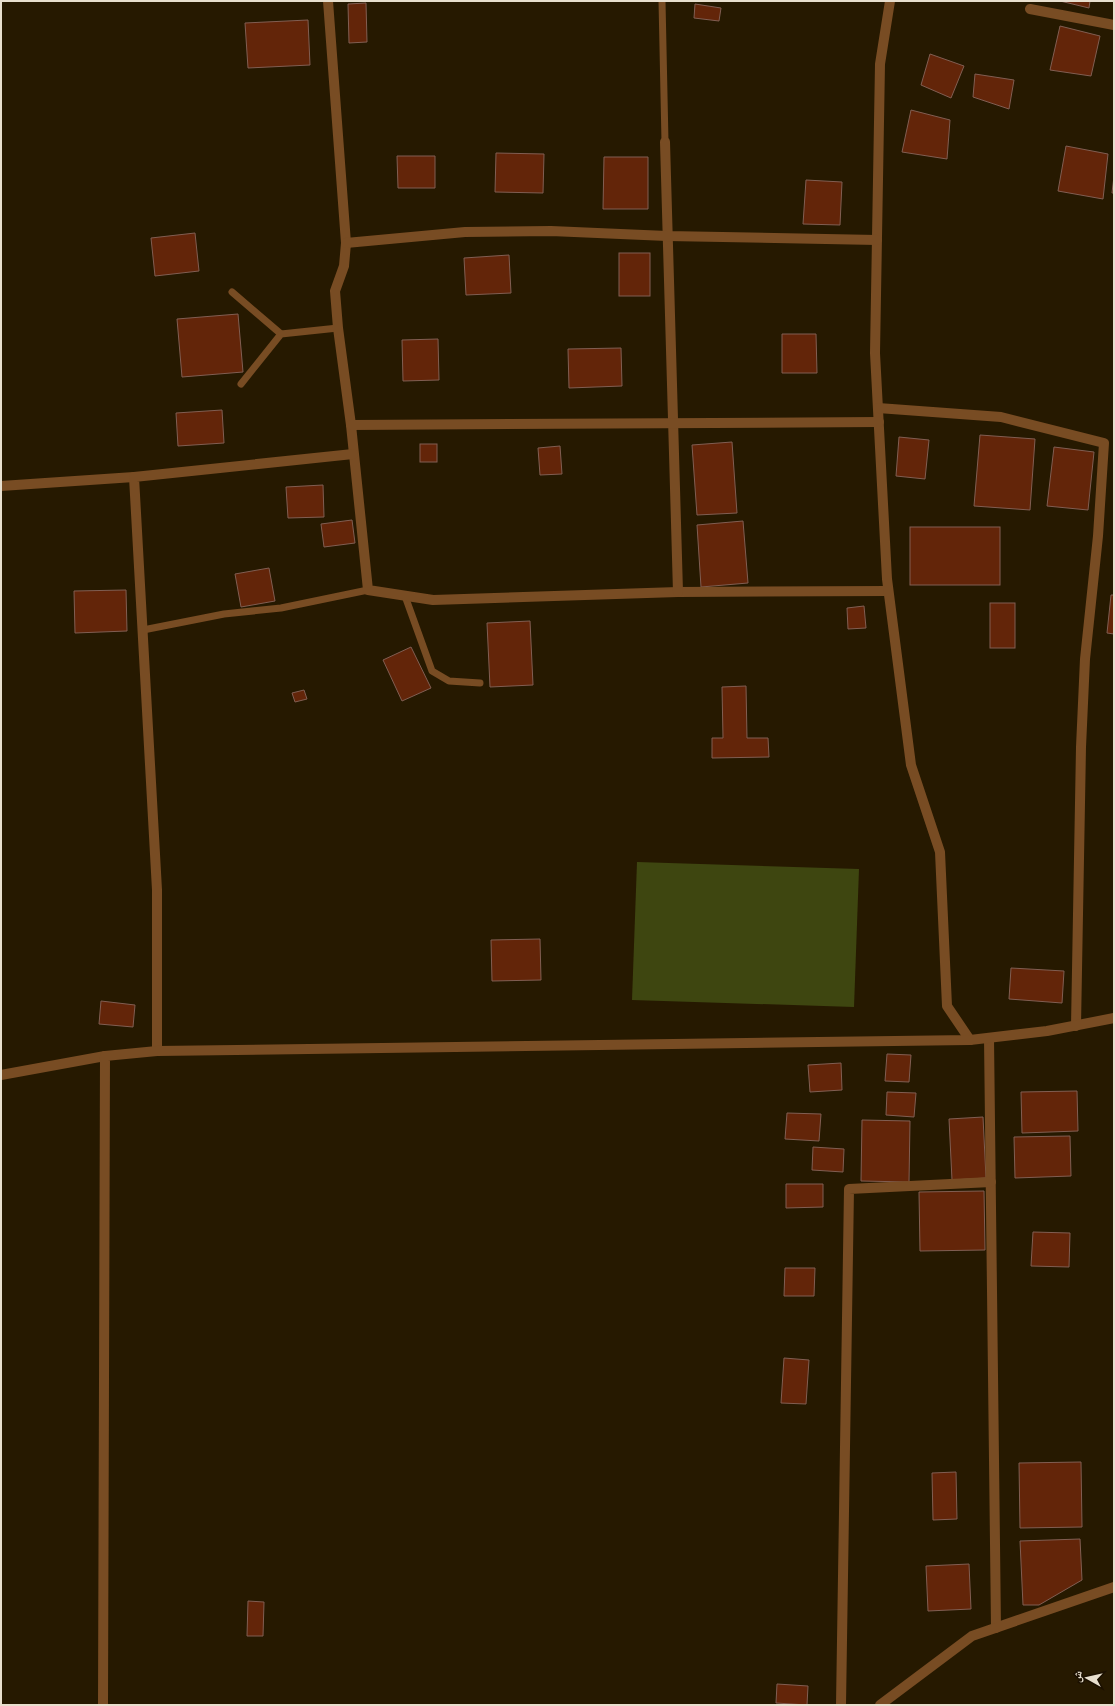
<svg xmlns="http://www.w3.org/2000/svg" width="1115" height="1706" viewBox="0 0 1115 1706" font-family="Ubuntu,'Noto Naskh Arabic',sans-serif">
<rect width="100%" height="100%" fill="#261900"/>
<polygon fill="#3e4610" points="637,862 859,869 854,1007 632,1000"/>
<g fill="#632509" stroke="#815e52">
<polygon points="1060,1 1090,1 1089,8"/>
<polygon points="366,3 367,42 349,43 348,4"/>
<polygon points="695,4 721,8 719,21 694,18"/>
<polygon points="308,20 310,65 248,68 245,23"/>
<polygon points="1060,26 1100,36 1091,76 1050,70"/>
<polygon points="930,54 964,66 951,98 921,85"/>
<polygon points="975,74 1014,80 1009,109 973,97"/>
<polygon points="911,110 950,120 947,159 902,152"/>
<polygon points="1066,146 1108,154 1103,199 1058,191"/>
<polygon points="496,153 544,154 543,193 495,192"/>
<polygon points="397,156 435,156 435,188 398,188"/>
<polygon points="604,157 648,157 648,209 603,209"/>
<polygon points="1114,176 1114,193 1112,193"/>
<polygon points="806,180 842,182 840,225 803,224"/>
<polygon points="195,233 199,271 155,276 151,238"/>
<rect x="619" y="253" width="31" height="43"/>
<polygon points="509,255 511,293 466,295 464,258"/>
<polygon points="238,314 243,372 182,377 177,319"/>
<polygon points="782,334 816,334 817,373 782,373"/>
<polygon points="438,339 439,380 403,381 402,340"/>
<polygon points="621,348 622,386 569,388 568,349"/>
<polygon points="222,410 224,443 178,446 176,413"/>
<polygon points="980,435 1035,439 1030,510 974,506"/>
<polygon points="899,437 929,440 925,479 896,476"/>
<polygon points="732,442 737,513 697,515 692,445"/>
<rect x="420" y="444" width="17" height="18"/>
<polygon points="560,446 562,474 540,475 538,448"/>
<polygon points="1054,447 1094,452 1088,510 1047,506"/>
<polygon points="323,485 324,517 288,518 286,487"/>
<polygon points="352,520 355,543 324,547 321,524"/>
<polygon points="743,521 748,583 701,587 697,525"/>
<rect x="910" y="527" width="90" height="58"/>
<polygon points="269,568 275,601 241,607 235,574"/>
<polygon points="126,590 127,631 75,633 74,591"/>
<polygon points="1111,595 1114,595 1114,634 1107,633"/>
<rect x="990" y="603" width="25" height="45"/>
<polygon points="864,606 866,628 848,629 847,608"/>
<polygon points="530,621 533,685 490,687 487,623"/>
<polygon points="411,647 431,688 402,701 383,660"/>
<polygon points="746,686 747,738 768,738 769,757 712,758 712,738 723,738 722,687"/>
<polygon points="304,690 307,699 295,702 292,693"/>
<polygon points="540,939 541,980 492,981 491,940"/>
<polygon points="1011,968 1064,971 1062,1003 1009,999"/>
<polygon points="101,1001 135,1005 133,1027 99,1024"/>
<polygon points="887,1054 911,1055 909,1082 885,1081"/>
<polygon points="841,1063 842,1090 810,1092 808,1065"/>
<polygon points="1077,1091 1078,1131 1022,1133 1021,1092"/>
<polygon points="887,1092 916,1093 914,1117 886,1115"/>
<polygon points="787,1113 821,1114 819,1141 785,1139"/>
<polygon points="983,1117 986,1178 952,1180 949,1119"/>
<polygon points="862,1120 910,1121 909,1182 861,1181"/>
<polygon points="1070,1136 1071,1176 1015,1178 1014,1137"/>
<polygon points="813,1147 844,1149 843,1172 812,1170"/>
<polygon points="786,1184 823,1184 823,1207 786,1208"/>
<polygon points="984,1191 985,1250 920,1251 919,1192"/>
<polygon points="1033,1232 1070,1233 1069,1267 1031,1266"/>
<polygon points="785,1268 815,1268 814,1296 784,1296"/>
<polygon points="784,1358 809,1360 806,1404 781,1403"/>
<polygon points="1081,1462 1082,1527 1020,1528 1019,1463"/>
<polygon points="956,1472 957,1519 933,1520 932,1473"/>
<polygon points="1080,1539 1082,1580 1039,1605 1023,1605 1020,1541"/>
<polygon points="969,1564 971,1609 928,1611 926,1566"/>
<polygon points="248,1601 264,1602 263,1636 247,1636"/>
<polygon points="777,1684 808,1686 807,1705 776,1703"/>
</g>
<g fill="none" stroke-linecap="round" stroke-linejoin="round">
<g stroke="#784c23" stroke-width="7">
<polyline points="662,1 665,142"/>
<polyline points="232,292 281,334"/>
<polyline points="241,384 281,334 338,328"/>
<polyline points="405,596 432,671 449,681 480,683"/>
<polyline points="143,630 224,614 281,608 368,590"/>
</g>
<g stroke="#784c23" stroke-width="10">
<polyline points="328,1 346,243 344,266 335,291 338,328 351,425 368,590 433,600 678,592 888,591"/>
<polyline points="890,1 880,64 875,353 887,579 911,765 940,852 947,1006 970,1040"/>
<polyline points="1030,9 1114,25"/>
<polyline points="665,142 678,592"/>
<polyline points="346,243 465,232 551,231 667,236 877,240"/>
<polyline points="878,408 1001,417 1104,443 1098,536 1085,659 1081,747 1076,1026"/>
<polyline points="351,425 879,422"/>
<polyline points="1,486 134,477"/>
<polyline points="989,1038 996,1628"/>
<polyline points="157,1051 157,890 134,477 353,454"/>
<polyline points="1,1075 105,1056"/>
<polyline points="103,1705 105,1056 157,1051 970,1040 1047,1031 1114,1018"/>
<polyline points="841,1705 849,1189 991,1182"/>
<polyline points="880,1705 972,1636 1114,1587"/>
</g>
</g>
<rect width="1115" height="1706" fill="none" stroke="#e8dfce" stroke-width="4"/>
<g transform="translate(1087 1678) rotate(278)" stroke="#1b1000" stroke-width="3" paint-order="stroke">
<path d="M0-3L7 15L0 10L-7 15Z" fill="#e8dfce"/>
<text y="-6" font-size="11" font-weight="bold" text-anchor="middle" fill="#e8dfce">ش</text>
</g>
</svg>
